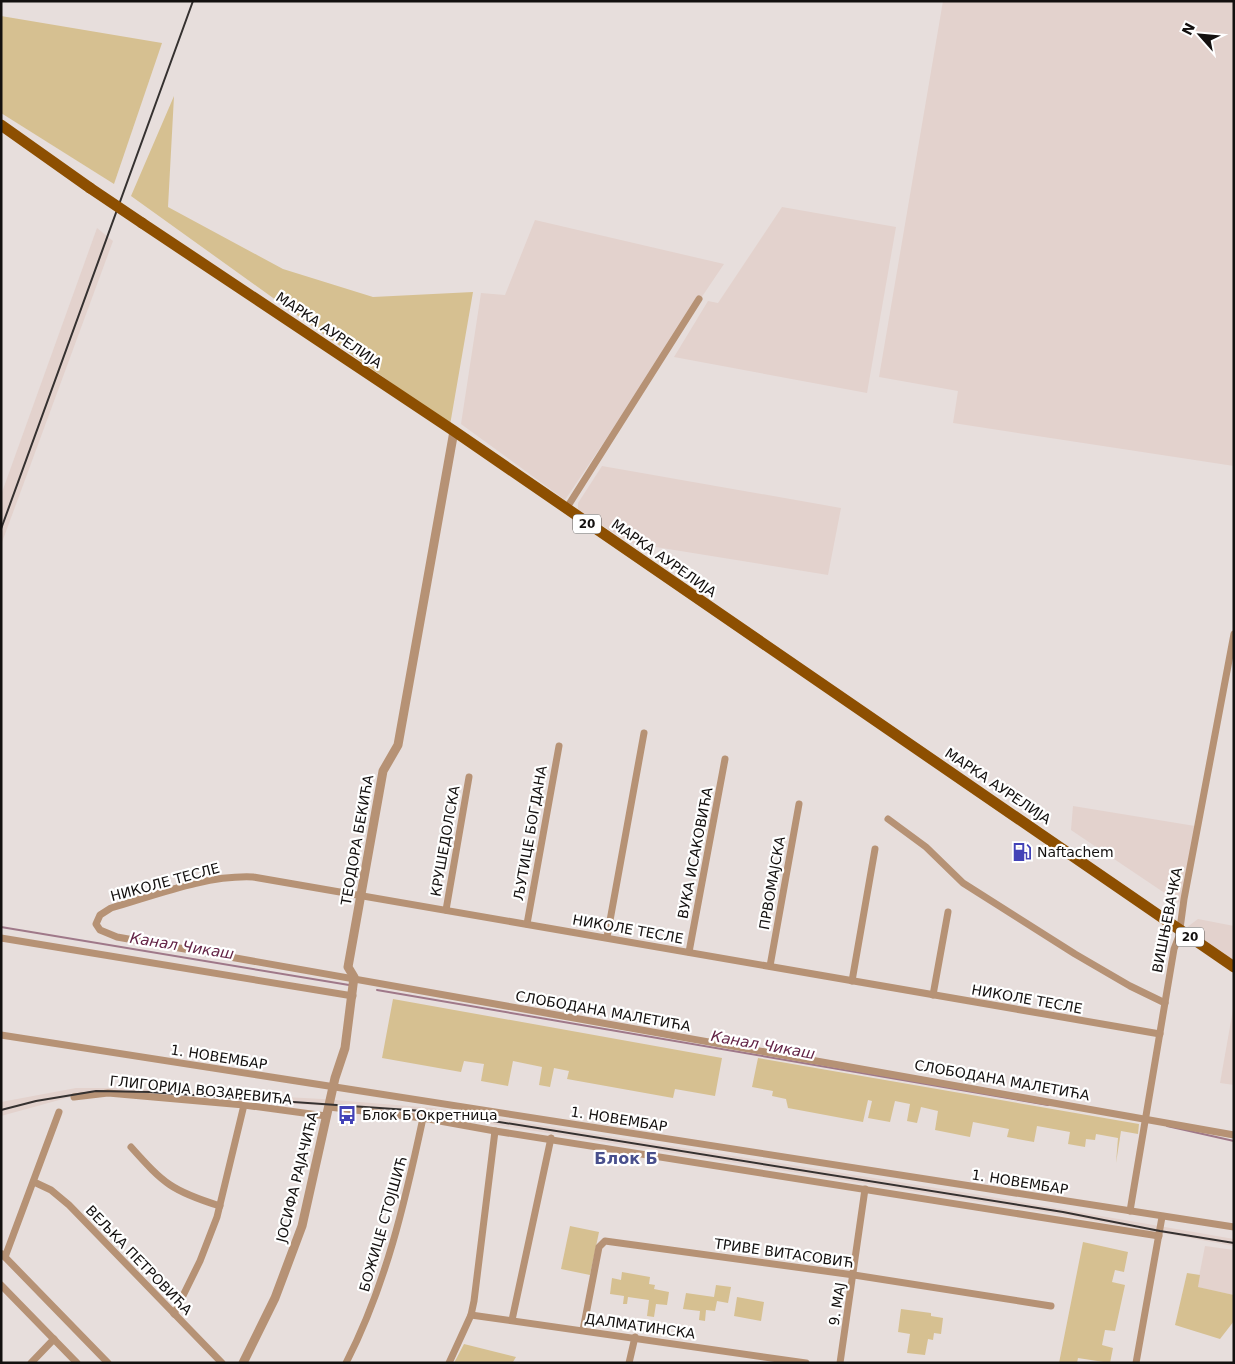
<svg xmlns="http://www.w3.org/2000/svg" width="1235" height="1364" viewBox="0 0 1235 1364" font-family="'DejaVu Sans',sans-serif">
<rect width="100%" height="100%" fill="#e7dedc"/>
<g fill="#e3d2cd">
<polygon points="943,1 1234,1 1234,466 953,423 958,391 879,377"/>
<polygon points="782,207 896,227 867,393 674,357 708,301 718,303"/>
<polygon points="535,220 724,264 565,500 461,424 481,293 505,295"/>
<polygon points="97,228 113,241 1,545 1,495"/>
<polygon points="602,466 841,508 828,575 631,543 578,511 578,503"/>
<polygon points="1073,806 1195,826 1181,904 1071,830"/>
<polygon points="1198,919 1234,926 1234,961 1186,928"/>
<polygon points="1234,1004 1234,1085 1220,1083"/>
<polygon points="76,1088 125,1088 322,1099 433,1108 980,1195 1234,1239 1234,1246 1057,1214 408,1111 104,1092 81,1094 1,1116 1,1102"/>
<polygon points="1205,1246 1234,1250 1234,1295 1197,1287"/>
</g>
<g fill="#d6c091">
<polygon points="1,16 162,43 114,184 1,113"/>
<polygon points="174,96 168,207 283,269 373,297 473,292 450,425 131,196"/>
<polygon points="393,999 722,1058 715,1096 675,1089 673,1098 567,1079 569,1071 554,1068 550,1087 539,1085 542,1067 513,1061 508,1086 481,1081 484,1064 464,1061 461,1072 382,1058"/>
<polygon points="758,1058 1139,1124 1138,1134 1121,1131 1116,1163 1118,1138 1096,1134 1095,1140 1086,1139 1085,1147 1068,1144 1070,1132 1037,1126 1034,1142 1007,1137 1009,1129 973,1122 970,1137 935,1130 938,1111 921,1107 917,1123 907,1121 910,1104 895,1101 890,1122 868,1118 872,1101 868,1100 863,1122 788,1108 786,1099 772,1096 773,1091 752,1087"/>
<polygon points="570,1226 599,1232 590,1275 561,1269"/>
<polygon points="1083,1242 1128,1252 1124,1272 1115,1270 1112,1282 1125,1285 1115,1331 1105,1330 1102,1345 1113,1348 1110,1363 1078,1358 1077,1363 1059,1363"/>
<polygon points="622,1272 650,1277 649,1284 655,1285 654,1289 669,1292 667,1305 656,1304 654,1317 647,1316 649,1300 628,1297 627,1304 623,1304 624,1296 610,1294 612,1278 621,1280"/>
<polygon points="1187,1273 1200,1275 1198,1287 1234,1295 1234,1321 1220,1339 1175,1325"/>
<polygon points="716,1285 731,1287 728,1303 717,1301 715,1311 706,1310 705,1321 699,1320 700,1311 683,1309 686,1293 714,1297"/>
<polygon points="737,1297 764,1302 761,1321 734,1316"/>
<polygon points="901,1309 931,1313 931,1316 943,1318 941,1334 934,1333 933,1340 928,1339 925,1355 907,1353 910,1334 898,1332"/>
<polygon points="464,1344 516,1357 513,1362 515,1363 454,1363"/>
</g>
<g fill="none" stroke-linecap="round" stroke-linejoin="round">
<g stroke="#9f7889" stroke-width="2">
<polyline points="1,927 349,985"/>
<polyline points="377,990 1048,1105"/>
<polyline points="1167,1126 1234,1141"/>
</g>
<g stroke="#b69275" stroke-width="7">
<polyline points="566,509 699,299"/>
<polyline points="888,819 926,847 963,883 1075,954 1130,986 1165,1003"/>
<polyline points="446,910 469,777"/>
<polyline points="527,924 559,746"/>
<polyline points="607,937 644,733"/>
<polyline points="1,938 353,996"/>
<polyline points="689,952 725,759"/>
<polyline points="770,966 799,804"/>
<polyline points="852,981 875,849"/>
<polyline points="933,995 948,912"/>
<path d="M1160 1034 253 877C206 875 156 895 111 908L100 915 96 924 100 930 117 937 1234 1135"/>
<polyline points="1,1035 1234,1227"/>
<polyline points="74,1097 108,1093 244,1105 326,1116"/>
<polyline points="329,1107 423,1118 495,1131 1159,1236"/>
<path d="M131 1147C164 1184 172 1191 220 1206"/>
<polyline points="34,1182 51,1190 69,1205 222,1363"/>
<polyline points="1130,1211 1174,949 1179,936 1184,899 1234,634"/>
<polyline points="2,1254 108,1363"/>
<polyline points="5,1257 59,1112"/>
<polyline points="1,1285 77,1363"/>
<polyline points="174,1314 200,1261 217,1217 244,1105"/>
<polyline points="471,1315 806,1363"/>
<polyline points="512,1320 551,1138"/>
<polyline points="583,1330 599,1247 605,1241 854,1275 1051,1306"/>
<polyline points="31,1363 54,1339"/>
<path d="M346 1363C386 1285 405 1202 423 1118"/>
<polyline points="449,1363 471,1315 474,1301 495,1131"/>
<polyline points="629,1363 635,1337"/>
<polyline points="840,1363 865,1189"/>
<polyline points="1136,1363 1162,1217"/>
</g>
<polyline stroke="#b69275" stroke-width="9" points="243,1363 275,1298 302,1226 335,1078 345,1048 354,977 348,967 383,771 398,745 454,431"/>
<g stroke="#8d4f01" stroke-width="11">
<polyline points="1,125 90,188"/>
<polyline points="142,223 454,431 1234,967"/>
</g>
<g stroke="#353130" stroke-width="2">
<polyline points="1,529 193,1"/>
<polyline points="1,1110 36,1101 96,1091 150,1092 437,1112 1063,1212 1160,1231 1234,1243"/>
</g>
<polyline stroke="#8d4f01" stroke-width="11" points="90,188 142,223"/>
</g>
<defs>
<g id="fuel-bare" transform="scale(1.5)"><path d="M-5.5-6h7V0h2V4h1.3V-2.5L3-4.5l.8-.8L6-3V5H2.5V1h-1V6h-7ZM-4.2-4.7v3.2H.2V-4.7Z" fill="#4342b7" stroke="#fff" stroke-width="2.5" paint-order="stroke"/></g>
<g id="bus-bare" transform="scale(1.5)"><path d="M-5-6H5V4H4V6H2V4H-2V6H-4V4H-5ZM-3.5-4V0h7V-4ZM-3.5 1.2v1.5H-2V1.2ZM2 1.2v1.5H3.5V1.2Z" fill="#4342b7" stroke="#fff" stroke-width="2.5" paint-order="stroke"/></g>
</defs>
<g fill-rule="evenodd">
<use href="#fuel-bare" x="1022" y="852"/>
<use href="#bus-bare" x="347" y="1115"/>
</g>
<g text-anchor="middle" stroke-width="4.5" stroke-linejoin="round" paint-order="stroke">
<g fill="#fff" stroke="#5a5857" stroke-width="1">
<rect x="573" y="514.5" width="28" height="19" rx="4"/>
<rect x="1176" y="927.5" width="28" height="19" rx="4"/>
</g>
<g font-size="12" font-weight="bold" fill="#13100f">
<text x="587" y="528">20</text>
<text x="1190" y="941">20</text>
</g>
<g font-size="14" fill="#13100f" stroke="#fff">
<text transform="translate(329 330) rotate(34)" y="5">МАРКА АУРЕЛИЈА</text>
<text transform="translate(664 558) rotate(35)" y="5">МАРКА АУРЕЛИЈА</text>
<text transform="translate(998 786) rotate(34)" y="5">МАРКА АУРЕЛИЈА</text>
<text transform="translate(530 833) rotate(-80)" y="5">ЉУТИЦЕ БОГДАНА</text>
<text transform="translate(357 840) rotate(-80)" y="5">ТЕОДОРА БЕКИЋА</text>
<text transform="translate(445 841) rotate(-80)" y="5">КРУШЕДОЛСКА</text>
<text transform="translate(695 853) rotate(-79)" y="5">ВУКА ИСАКОВИЋА</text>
<text transform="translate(165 882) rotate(-15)" y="5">НИКОЛЕ ТЕСЛЕ</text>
<text transform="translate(772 883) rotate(-80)" y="5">ПРВОМАЈСКА</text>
<text transform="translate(1167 920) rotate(-79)" y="5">ВИШЊЕВАЧКА</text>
<text transform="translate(628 929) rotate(10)" y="5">НИКОЛЕ ТЕСЛЕ</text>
<text transform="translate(1027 999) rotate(10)" y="5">НИКОЛЕ ТЕСЛЕ</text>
<text transform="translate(603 1011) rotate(10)" y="5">СЛОБОДАНА МАЛЕТИЋА</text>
<text transform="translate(219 1057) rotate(9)" y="5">1. НОВЕМБАР</text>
<text transform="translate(1002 1080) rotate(10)" y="5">СЛОБОДАНА МАЛЕТИЋА</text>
<text transform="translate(201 1090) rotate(6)" y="5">ГЛИГОРИЈА ВОЗАРЕВИЋА</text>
<text transform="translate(619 1119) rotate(9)" y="5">1. НОВЕМБАР</text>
<text transform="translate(297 1177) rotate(-76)" y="5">ЈОСИФА РАЈАЧИЋА</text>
<text transform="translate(1020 1182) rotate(9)" y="5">1. НОВЕМБАР</text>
<text transform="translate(383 1224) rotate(-74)" y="5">БОЖИЦЕ СТОЈШИЋ</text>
<text transform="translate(784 1253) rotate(8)" y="5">ТРИВЕ ВИТАСОВИЋ</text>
<text transform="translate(139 1260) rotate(46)" y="5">ВЕЉКА ПЕТРОВИЋА</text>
<text transform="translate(837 1304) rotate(-81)" y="5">9. МАЈ</text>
<text transform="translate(640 1326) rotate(8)" y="5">ДАЛМАТИНСКА</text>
</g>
<g font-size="14" fill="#13100f" stroke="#fff" text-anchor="start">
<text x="1037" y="857">Naftachem</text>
<text x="362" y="1120">Блок Б Окретница</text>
</g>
<g font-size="15" font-style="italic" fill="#632346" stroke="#fff">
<text transform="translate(182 946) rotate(9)" y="5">Канал Чикаш</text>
<text transform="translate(763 1045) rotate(10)" y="5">Канал Чикаш</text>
</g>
<g font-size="16" font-weight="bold" fill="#484f8c" stroke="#fff">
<text x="626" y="1164">Блок Б</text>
</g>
</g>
<rect width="1235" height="1364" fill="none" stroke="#13100f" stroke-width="5"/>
<g transform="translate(1200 35) rotate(297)" stroke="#ffffff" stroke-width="4" paint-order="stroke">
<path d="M0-4L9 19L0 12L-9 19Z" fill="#13100f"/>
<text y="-8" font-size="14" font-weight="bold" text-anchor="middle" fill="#13100f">N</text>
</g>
</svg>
